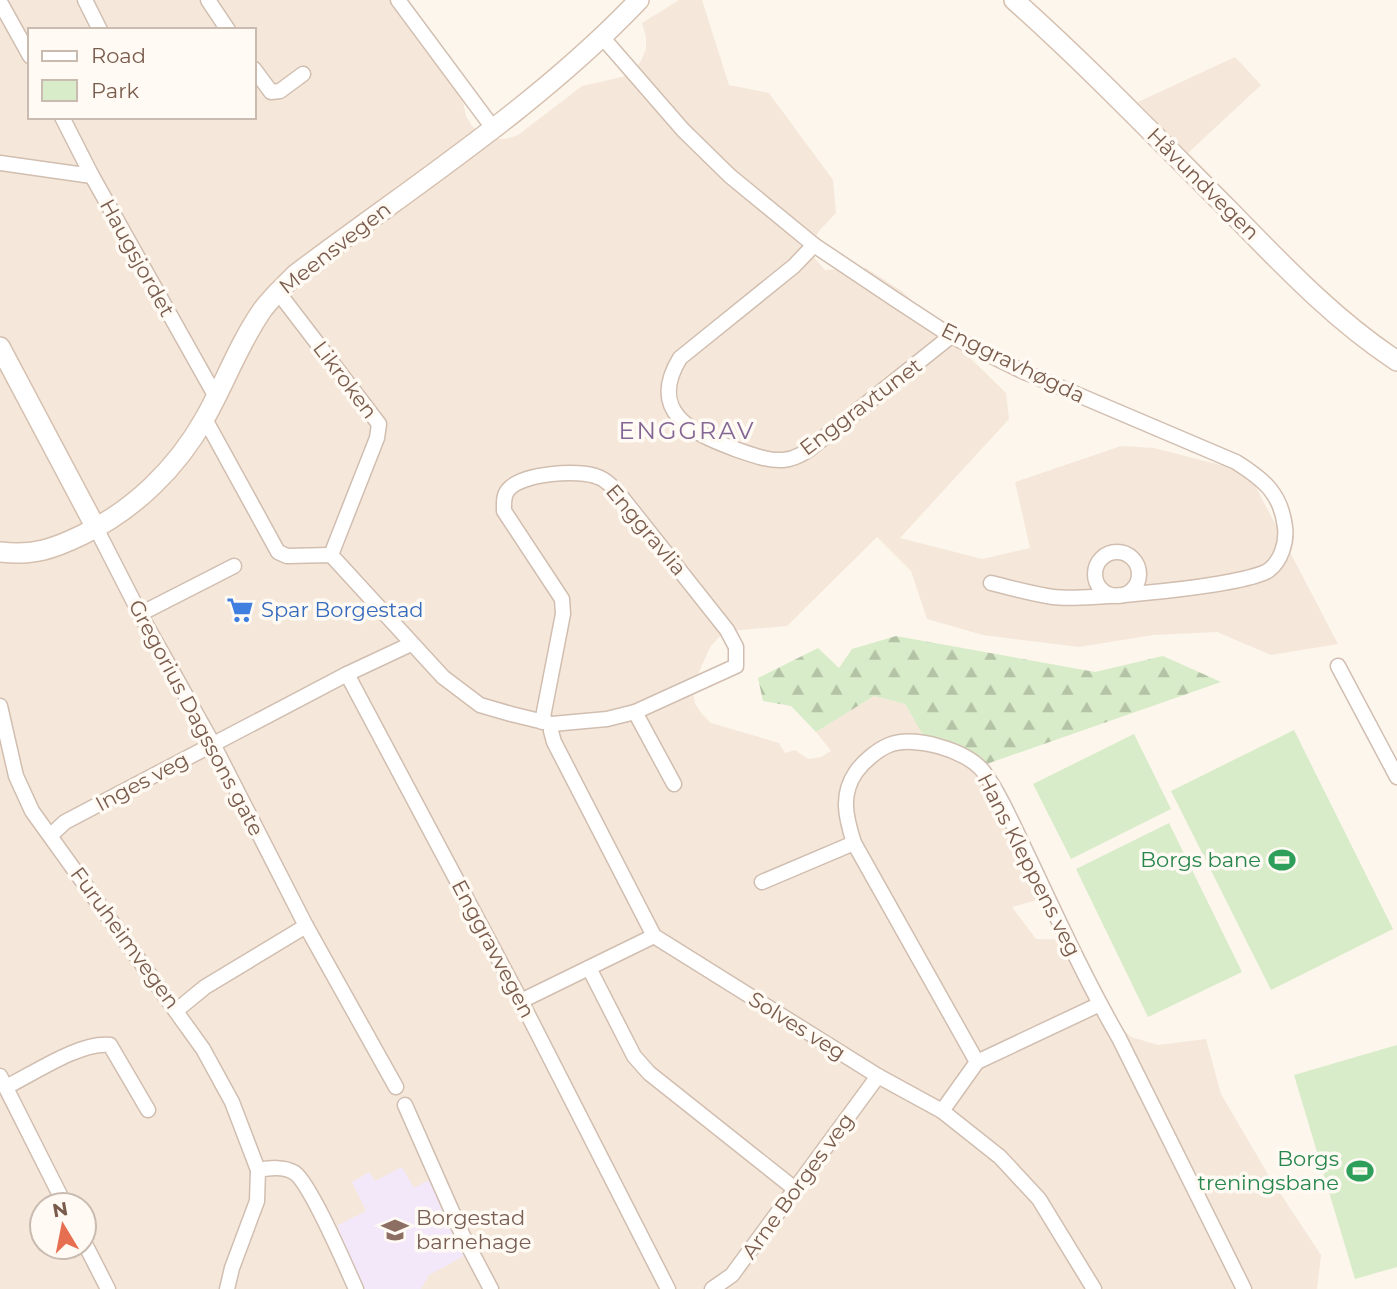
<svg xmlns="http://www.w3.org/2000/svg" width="1397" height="1289" viewBox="0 0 1397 1289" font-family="Montserrat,sans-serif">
<defs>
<pattern id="forest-firs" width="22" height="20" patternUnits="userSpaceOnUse" patternTransform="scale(1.75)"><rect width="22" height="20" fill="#d8ecc9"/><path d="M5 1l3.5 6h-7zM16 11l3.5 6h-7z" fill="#b4c2a5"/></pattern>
</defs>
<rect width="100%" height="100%" fill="#fdf6ec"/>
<g fill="#f5e8da" fill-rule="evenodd">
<path d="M0 0H401L462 97 466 116 472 126 482 135 494 139H506L518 135 582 86 622 77 633 71 641 61 646 49V37L642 23 679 0H702L729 85 769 93 833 180 836 213 819 231 813 242 811 254 825 270 866 268 903 292 1006 393 1009 419 900 538 982 559 1030 548 1015 482 1121 446 1154 448 1248 472 1338 644 1271 655 1217 632 1153 635 1079 647 983 635 927 619 911 571 877 537 787 626 730 631 719 637 710 647 696 679 693 691 695 704 702 714 711 723 779 743 785 753 795 750 808 759 821 757 831 751 816 732 874 696 905 704 923 735 954 745 971 756 1044 870 1041 899 1012 907 1036 939 1072 940 1106 1013 1131 1037 1158 1045 1206 1039 1221 1094 1272 1181 1321 1255 1317 1289H0ZM30 30H254V117H30ZM42 1205H84V1247H42Z"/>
<polygon points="1235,57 1261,85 1188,153 1138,102"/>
</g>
<polygon fill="#f3e8fa" points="402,1167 414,1188 427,1181 432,1182 464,1256 429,1275 421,1289 364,1289 338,1235 338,1225 366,1211 352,1182 369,1172 375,1181"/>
<g fill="#d8ecc9">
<polygon points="1294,730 1393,929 1271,990 1171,791"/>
<polygon points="1134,734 1171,809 1071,859 1033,784"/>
<polygon points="1169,823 1242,972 1148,1017 1076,869"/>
<polygon points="1397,1045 1397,1267 1355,1279 1294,1075"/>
</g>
<polygon fill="url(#forest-firs)" points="896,636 1095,672 1163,656 1221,682 978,767 955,745 923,735 905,704 874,696 816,732 791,706 763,701 758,678 818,648 839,668 852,649"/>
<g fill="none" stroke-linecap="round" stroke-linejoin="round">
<g stroke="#d1beb0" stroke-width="17">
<g id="street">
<polyline points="85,0 100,30"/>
<polyline points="208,0 228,30"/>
<polyline points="398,0 493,128"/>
<polyline points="0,2 30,56"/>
<path d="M603 38 683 130 730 176 814 245 896 300 951 336 1022 371 1236 462C1263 479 1281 493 1285 527 1287 542 1281 561 1269 570 1246 586 1085 601 1053 597 1032 594 1011 588 991 583"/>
<polyline points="254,69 271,92 280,91 303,74"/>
<polyline points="62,117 92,176 216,397"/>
<polyline points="0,163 92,176"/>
<path d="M814 245 794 266 680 358C647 412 692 433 735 449 750 454 767 461 783 460 796 459 806 452 816 444L951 336"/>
<polyline points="278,292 379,424 377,438 331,555"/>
<path d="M205 419 278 552 287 556 331 555 443 677 480 705 511 714 552 724 607 719 635 712 736 666V647L727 630 616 490C610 485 605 479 598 477 580 469 521 473 508 490 503 496 504 504 504 511L562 599 563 614 542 722"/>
<polyline points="96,528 140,614 213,744 306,926 396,1087"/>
<circle cx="1117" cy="574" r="22"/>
<polyline points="140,614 234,566"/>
<polyline points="411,644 347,674 521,1001 668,1289"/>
<polyline points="1338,666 1397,777"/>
<polyline points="0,706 16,776 32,811 203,1049 232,1102 258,1170"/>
<polyline points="635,712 674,784"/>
<polyline points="552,724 551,731 554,742 654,936 878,1076 942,1111 1000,1157 1039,1199 1094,1289"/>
<polyline points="51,835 65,822 347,674"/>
<polyline points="762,882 854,843"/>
<polyline points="589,968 634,1056 649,1073 795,1189"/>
<polyline points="521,1001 654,936"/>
<polyline points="177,1010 205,987 306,926"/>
<path d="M977 1062 854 843C846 818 840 795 856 772 863 762 877 750 889 745 914 735 966 750 983 771 999 792 1016 831 1028 856 1057 917 1085 979 1119 1038L1244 1289"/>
<polyline points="0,1076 65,1205"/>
<path d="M6 1087C33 1074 81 1041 110 1045L148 1110"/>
<polyline points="405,1105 462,1234 491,1289"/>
<polyline points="942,1111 977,1062 1100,1004"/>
<polyline points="84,1242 108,1289"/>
<path d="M227 1289 232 1268 257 1201 258 1170C270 1168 284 1166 295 1173 311 1185 346 1267 356 1289"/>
<polyline points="712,1289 732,1275 878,1076"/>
</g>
</g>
<g stroke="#d6c0b0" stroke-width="22">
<g id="secondary">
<path d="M1014 0C1088 66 1157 138 1227 208 1281 263 1333 319 1397 361"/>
<polyline points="0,347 96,528"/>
<path d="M0 552C33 556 53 549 82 535 134 510 177 468 205 418 225 383 239 343 263 309 273 296 285 285 296 274 413 186 538 106 639 0"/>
</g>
</g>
<use href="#street" stroke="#fff" stroke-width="14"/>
<use href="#secondary" stroke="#fff" stroke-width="19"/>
</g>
<defs>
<g id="supermarket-bare" transform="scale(2.1)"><path d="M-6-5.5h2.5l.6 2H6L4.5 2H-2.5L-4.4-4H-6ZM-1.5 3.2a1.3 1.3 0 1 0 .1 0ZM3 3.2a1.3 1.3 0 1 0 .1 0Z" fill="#3f7fe0" stroke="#fffaf3" stroke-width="2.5" paint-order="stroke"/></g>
<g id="stadium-bare" transform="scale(2.1)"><path d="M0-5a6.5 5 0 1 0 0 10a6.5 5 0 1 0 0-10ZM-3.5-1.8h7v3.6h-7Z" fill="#2e9e5b" stroke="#fffaf3" stroke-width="2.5" paint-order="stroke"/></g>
<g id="school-bare" transform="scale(2.1)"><path d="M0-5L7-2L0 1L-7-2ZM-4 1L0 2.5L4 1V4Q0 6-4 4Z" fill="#8d6e63" stroke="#fffaf3" stroke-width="2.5" paint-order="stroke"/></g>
</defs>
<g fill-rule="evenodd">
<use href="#supermarket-bare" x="240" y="610"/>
<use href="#stadium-bare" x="1282" y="860"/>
<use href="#stadium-bare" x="1360" y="1171"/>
<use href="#school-bare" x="395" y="1230"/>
</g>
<g text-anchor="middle" stroke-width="7" stroke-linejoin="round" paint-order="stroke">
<g font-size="21" fill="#7a5c4d" stroke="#fffaf3">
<text transform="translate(1203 184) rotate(45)" y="7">Håvundvegen</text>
<text transform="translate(335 248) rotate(-38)" y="7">Meensvegen</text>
<text transform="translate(137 258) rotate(61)" y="7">Haugsjordet</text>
<text transform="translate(1013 363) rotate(26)" y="7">Enggravhøgda</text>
<text transform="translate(345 380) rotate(53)" y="7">Likroken</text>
<text transform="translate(861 407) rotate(-37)" y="7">Enggravtunet</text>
<text transform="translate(646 530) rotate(50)" y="7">Enggravlia</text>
<text transform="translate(196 718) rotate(62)" y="7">Gregorius Dagssons gate</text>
<text transform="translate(142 782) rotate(-28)" y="7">Inges veg</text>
<text transform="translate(1029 865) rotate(63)" y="7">Hans Kleppens veg</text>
<text transform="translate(125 938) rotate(54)" y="7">Furuheimvegen</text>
<text transform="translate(493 949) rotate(62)" y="7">Enggravvegen</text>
<text transform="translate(797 1026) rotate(32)" y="7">Solves veg</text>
<text transform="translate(798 1186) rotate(-54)" y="7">Arne Borges veg</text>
</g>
<g font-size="21" fill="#366cbe" stroke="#fffaf3" text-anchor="start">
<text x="261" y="617">Spar Borgestad</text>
</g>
<g font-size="21" fill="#27864d" stroke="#fffaf3" text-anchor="end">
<text x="1261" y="867">Borgs bane</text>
<text x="1339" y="1166">Borgs<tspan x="1339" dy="24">treningsbane</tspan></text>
</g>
<g font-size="21" fill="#785e54" stroke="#fffaf3" text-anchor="start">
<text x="416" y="1225">Borgestad<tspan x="416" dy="24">barnehage</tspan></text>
</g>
<g font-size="24" letter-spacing="2" fill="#846695" stroke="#fffaf3">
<text x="687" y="439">ENGGRAV</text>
</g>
</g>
<rect x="28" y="28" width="228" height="91" fill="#fffaf3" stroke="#cabbb1" stroke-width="2"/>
<rect x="42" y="51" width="35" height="10" fill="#ffffff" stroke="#cabbb1" stroke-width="2"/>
<text x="91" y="63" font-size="21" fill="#7a5c4d">Road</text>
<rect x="42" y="80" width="35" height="21" fill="#d8ecc9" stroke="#cabbb1" stroke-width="2"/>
<text x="91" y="98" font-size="21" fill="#7a5c4d">Park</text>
<g transform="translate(63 1226) rotate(350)"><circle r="33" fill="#fffaf3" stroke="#cabbb1" stroke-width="2"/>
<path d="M0-5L12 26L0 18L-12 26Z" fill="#e76f51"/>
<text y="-10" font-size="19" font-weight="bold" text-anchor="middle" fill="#7a5c4d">N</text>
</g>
</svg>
